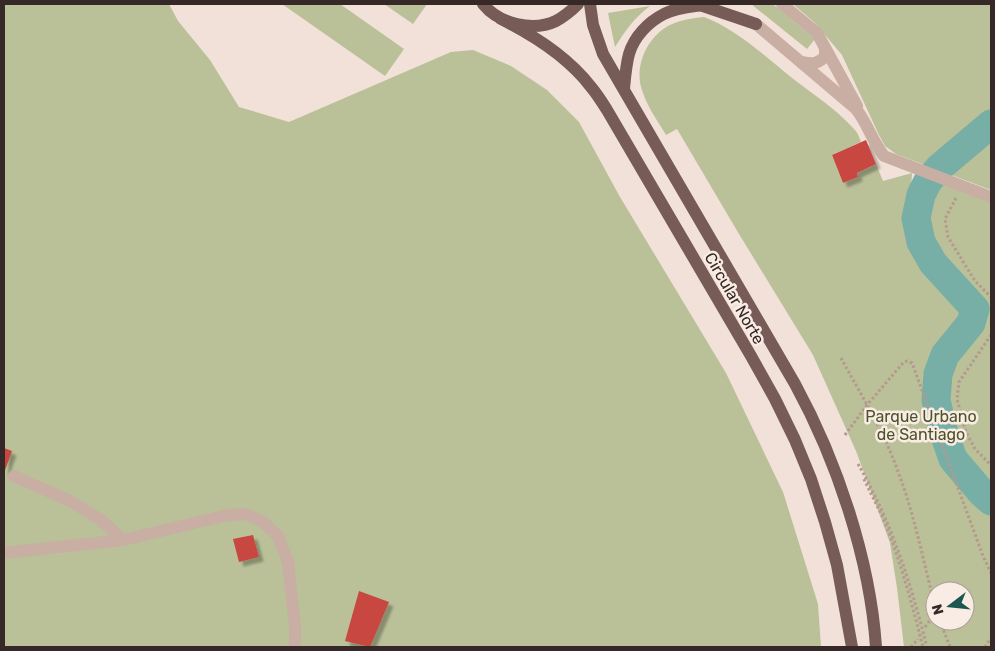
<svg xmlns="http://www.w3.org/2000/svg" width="995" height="651" viewBox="0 0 995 651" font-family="Rubik,sans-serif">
<defs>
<filter id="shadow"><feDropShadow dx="4.5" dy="4.5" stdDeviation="1" flood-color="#0004"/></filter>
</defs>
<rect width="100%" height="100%" fill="#f1e1d8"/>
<g fill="#bac098" fill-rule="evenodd">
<polygon points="4,4 169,4 178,21 210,60 239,107 289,122 451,52 473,50 511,66 547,90 579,122 620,197 726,373 783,492 818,604 821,647 4,647"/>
<polygon points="282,4 340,4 404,49 385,76"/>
<polygon points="384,4 427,4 413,24"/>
<polygon points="751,4 773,4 815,39 807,49"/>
<polygon points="793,4 991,4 991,190 896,154 885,146 879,135 842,55 815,23"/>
<path d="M650 6C634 18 625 31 615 47L608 13Z"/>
<path d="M704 17C736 29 765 56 792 78 813 94 836 109 854 129 858 133 859 137 861 142L832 155 843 183 858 177 857 173 876 164 883 181 912 173C911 191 908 222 913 238 916 246 921 256 925 262 933 275 969 301 967 316 966 323 951 342 945 347 942 349 938 350 935 352 956 350 957 349 970 333 975 327 981 317 979 309 977 299 967 291 961 284 953 276 944 268 937 259 927 246 919 221 926 204 929 197 937 189 943 183L991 202V647H904L897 588 890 543 856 451 813 355 739 234 677 129 666 135C657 120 646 105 641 87 635 64 648 36 670 25 681 20 692 18 704 17ZM935 591H965V621H935Z"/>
</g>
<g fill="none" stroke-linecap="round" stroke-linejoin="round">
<polyline stroke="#77afa7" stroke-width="29" points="991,124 940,167 928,181 921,195 916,218 921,242 933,263 975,309 971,323 945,355 938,374 936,400 943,430 953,459 982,493 991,501"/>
</g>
<g fill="#c8473f" filter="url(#shadow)">
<polygon points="866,140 876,164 857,173 858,177 843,183 832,155"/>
<polygon points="4,448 12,451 4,473"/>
<polygon points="253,535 259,557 239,562 233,539"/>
<polygon points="359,591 389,602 370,647 345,641"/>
</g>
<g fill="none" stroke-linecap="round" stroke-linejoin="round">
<g stroke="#b5988e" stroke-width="3" stroke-dasharray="2.5 2.5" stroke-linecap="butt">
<polyline points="956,198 945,219 948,237 975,281 991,297"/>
<polyline points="991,335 959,382 957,399 966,432 975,449 991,465"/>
<path d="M841 358C860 393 882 428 896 466 914 512 923 560 935 606"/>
<polyline points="845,435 867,405 903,363 907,361 912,363 983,556 991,573"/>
<path d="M858 464C891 520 911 584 927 647"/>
<path d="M864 479C870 492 877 505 883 518 900 559 912 604 923 647"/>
<polyline points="940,621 950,647"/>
<polyline points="925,627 935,614"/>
<polyline points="911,647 918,639"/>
<polyline points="985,647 991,638"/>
</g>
<g stroke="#c9aea4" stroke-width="12">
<polyline points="782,4 817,33 857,106"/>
<path d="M756 24 856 109C868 124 872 141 884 156L991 197"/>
<path d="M801 62C812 64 815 65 825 57V48"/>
<polyline points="14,476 70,501 101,520 123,540"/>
<polyline points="4,553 123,540 228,515 246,514 263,522 278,536 288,562 295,625 295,647"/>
</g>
<g stroke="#775b56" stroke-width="12">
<path d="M483 4C499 24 533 32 556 21 565 16 571 11 578 4"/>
<path d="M590 4 593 25 603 54 795 384C837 461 870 559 876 647"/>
<polyline points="697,4 756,24"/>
<path d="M501 19C535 36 568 57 591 87 597 94 602 102 607 110L751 356 775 399 795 440 811 479 825 522 837 565 852 647"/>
<path d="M624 89C625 78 626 65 629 54 634 37 648 22 664 14 675 8 689 7 702 5"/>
</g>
</g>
<g text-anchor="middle" stroke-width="5" stroke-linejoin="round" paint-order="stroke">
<g font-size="16" fill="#352826" stroke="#f9ece4">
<text transform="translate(735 298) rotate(60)" y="6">Circular Norte</text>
</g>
<g font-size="16" fill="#4c5329" stroke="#f9ece4">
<text x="921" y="422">Parque Urbano<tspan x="921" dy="18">de Santiago</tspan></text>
</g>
</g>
<rect width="995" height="651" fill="none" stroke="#352826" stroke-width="10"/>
<g transform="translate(950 606) rotate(254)"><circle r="24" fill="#f9ece4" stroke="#ab9e98"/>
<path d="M0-4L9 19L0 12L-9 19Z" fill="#1b564f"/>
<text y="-8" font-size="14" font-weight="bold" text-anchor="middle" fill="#352826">N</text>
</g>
</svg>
